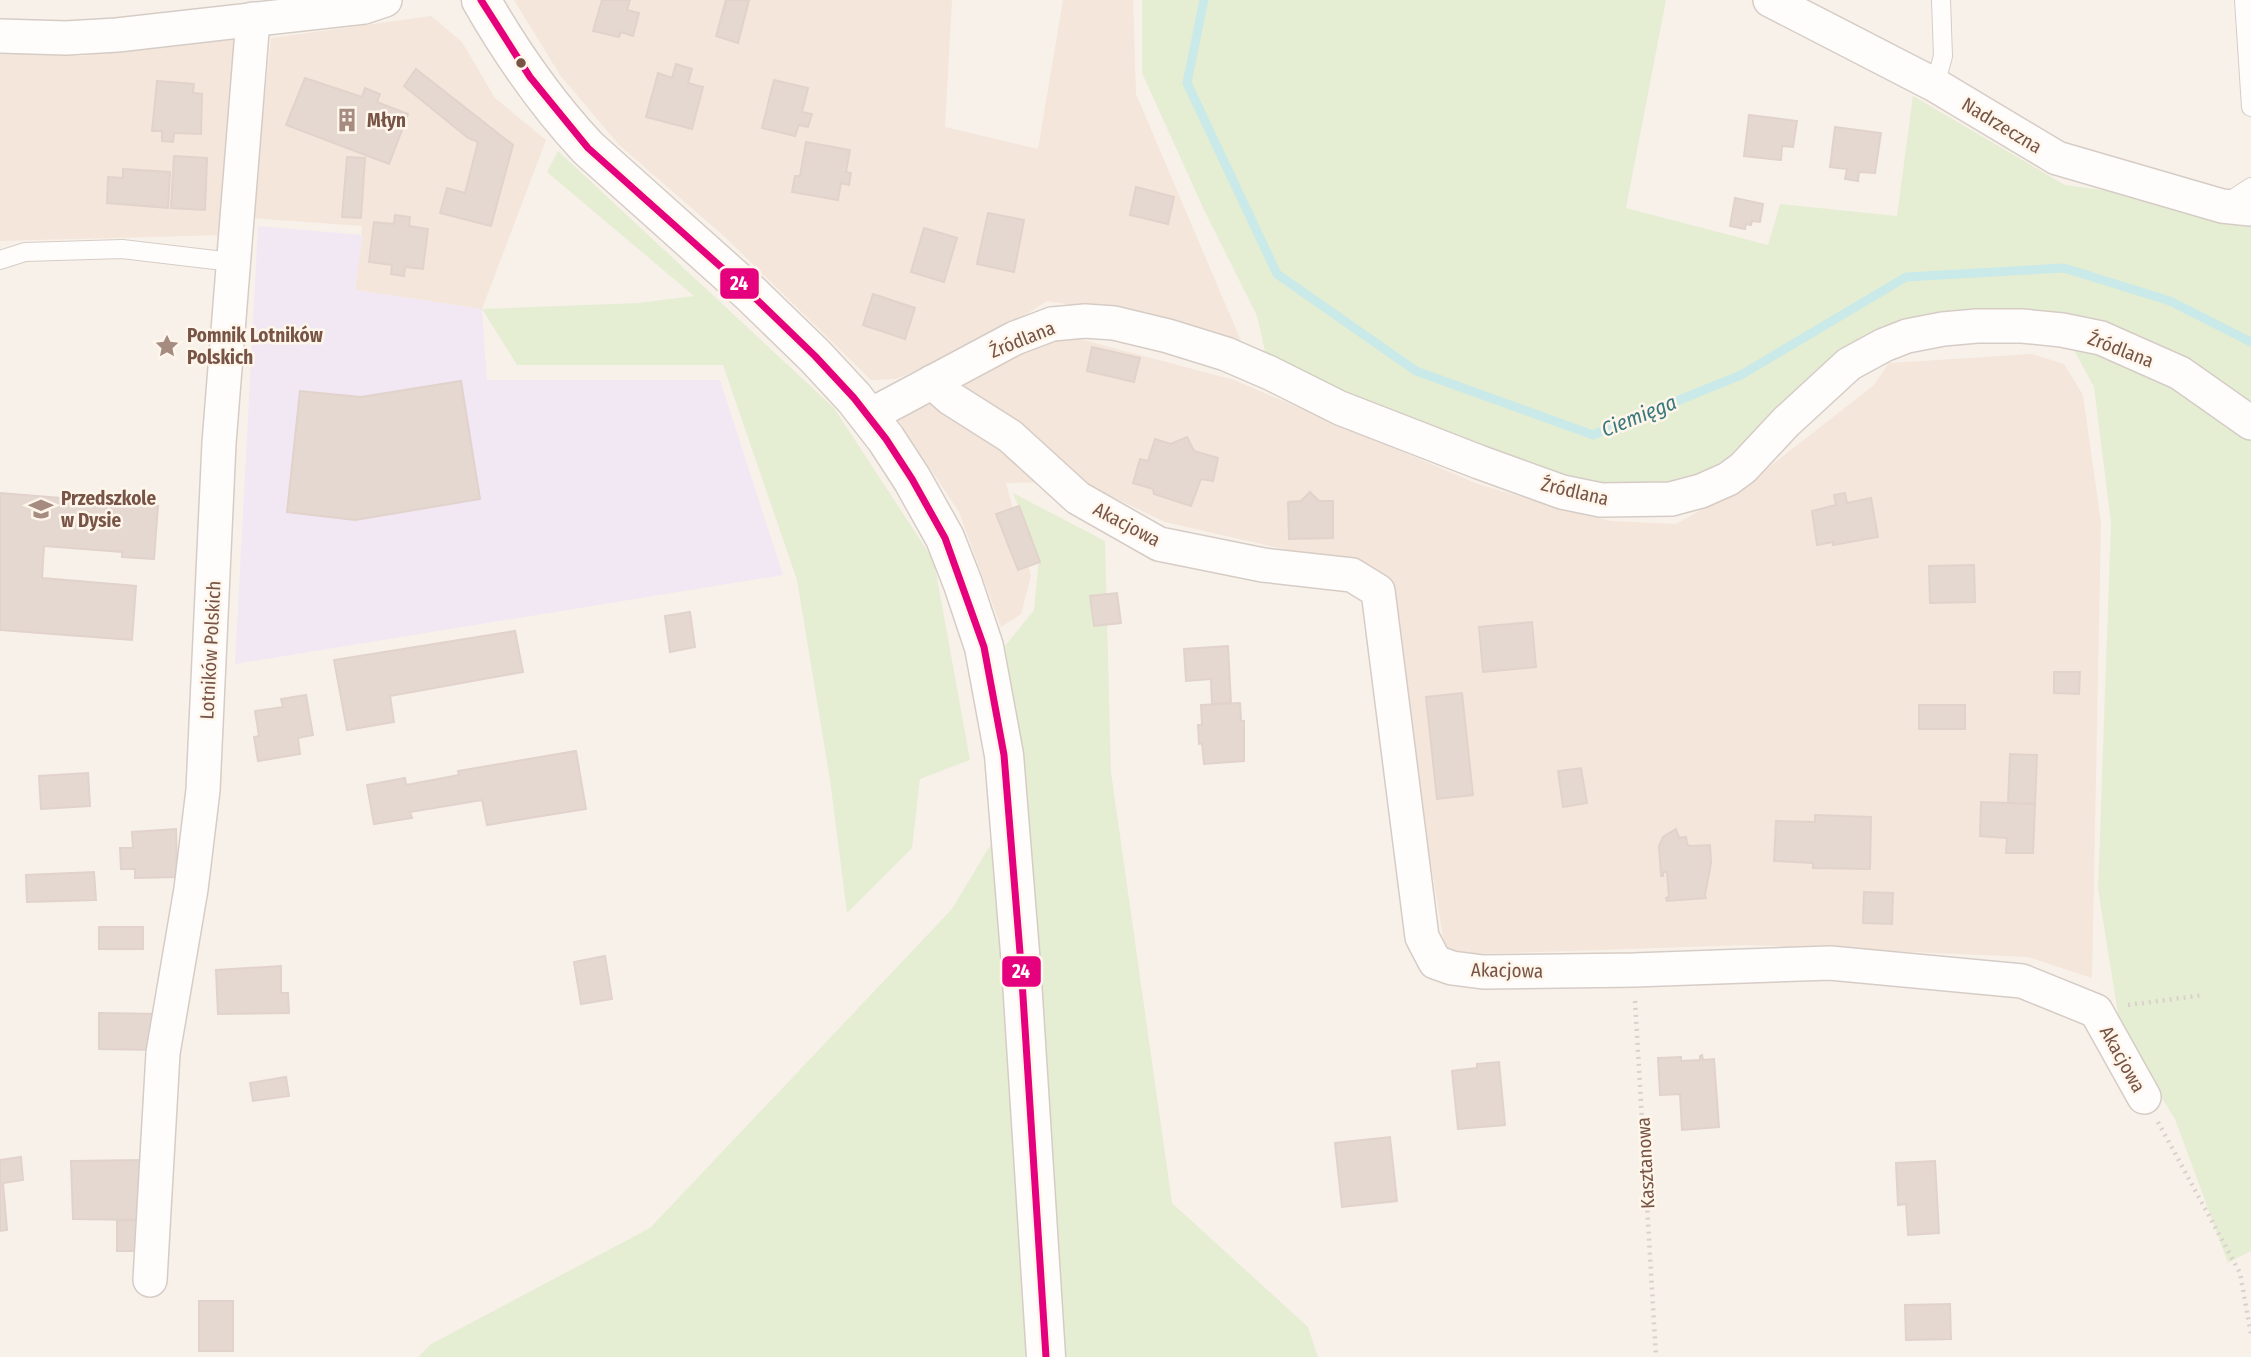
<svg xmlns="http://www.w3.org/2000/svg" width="2251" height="1357" viewBox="0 0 2251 1357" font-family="'Fira Sans Condensed',sans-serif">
<rect width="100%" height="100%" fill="#f8f1ea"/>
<g fill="#f4e6da">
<polygon points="514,0 952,0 945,127 1038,149 1063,0 1133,0 1136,94 1244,348 1100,309 1047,301 989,338 896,379 871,380 725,237 619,145 560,75"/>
<polygon points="431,16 462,42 495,98 546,140 482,309 355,290 362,226 252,218 271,38"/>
<polygon points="236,35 225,235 0,241 0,50 81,56"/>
<polygon points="1051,337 1080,339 1234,380 1478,484 1562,509 1611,521 1676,524 1746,485 1874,385 1889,363 2032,354 2064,364 2083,395 2101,523 2092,978 2028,957 1748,945 1446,955 1413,755 1379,571 1165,522 1081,482 1006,483 1031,576 1021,614 1001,627 959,512 898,420"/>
</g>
<polygon fill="#f2e8f3" points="258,226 363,235 355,290 482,309 487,380 720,380 783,575 235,664"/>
<g fill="#e5eed3">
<polygon points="1142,0 1666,0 1626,208 1768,245 1780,204 1897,216 1913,96 2065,185 2223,206 2251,187 2251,1251 2228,1263 2175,1119 2151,1081 2118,1014 2098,889 2111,523 2094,387 2063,330 1907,336 1728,479 1562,492 1270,373 1257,316 1205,212 1142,73"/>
<polygon points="558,151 834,408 934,561 970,760 920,779 912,848 847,913 830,780 797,580 723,365 517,365 482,309 638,303 694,296 547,172"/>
<polygon points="1013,493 1105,541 1111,772 1172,1203 1308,1327 1318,1357 418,1357 431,1344 650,1228 952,909 1024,789 1015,712 1005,646 1034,610 1039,557"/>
</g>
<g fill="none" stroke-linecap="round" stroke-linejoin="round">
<polyline stroke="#cae9e9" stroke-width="9" points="1204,0 1187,83 1277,274 1416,371 1593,435 1741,375 1906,277 2064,268 2170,301 2251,342"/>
</g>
<g fill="#e5d8d1" stroke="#e1d3cc" stroke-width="2">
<polygon points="602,0 630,0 627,10 639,13 633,36 621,32 619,37 593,31"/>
<polygon points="726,0 749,0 738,43 716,36"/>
<polygon points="676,64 692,69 688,83 703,87 692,129 646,117 658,73 672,78"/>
<polygon points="416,69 513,145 491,226 440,213 447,188 465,193 478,142 468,138 404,86"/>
<polygon points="305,78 362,97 365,88 380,94 377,102 408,114 389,164 286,125"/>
<polygon points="774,80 808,88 802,112 812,114 808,127 799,125 795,136 762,128"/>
<polygon points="157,81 194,84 193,93 202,94 201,134 174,133 173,142 162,141 162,131 152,131"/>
<polygon points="1749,115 1797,121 1793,147 1782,146 1781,160 1744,156"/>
<polygon points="1835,127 1881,133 1875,173 1859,172 1858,181 1845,179 1847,169 1830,167"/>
<polygon points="806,142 850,150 846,172 851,173 849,185 841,183 838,200 792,192 795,176 800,176"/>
<polygon points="174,156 207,158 205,210 171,208"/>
<polygon points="347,157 365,158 361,218 342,217"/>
<polygon points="123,169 170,172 168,208 107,203 108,177 123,178"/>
<polygon points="1136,187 1174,197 1168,224 1130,215"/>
<polygon points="1735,198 1763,204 1760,222 1752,221 1751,225 1746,224 1745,229 1730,226"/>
<polygon points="988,213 1024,220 1014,272 977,264"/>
<polygon points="395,215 410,217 409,226 428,229 423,269 405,267 404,276 391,274 392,265 369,262 374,222 394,224"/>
<polygon points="924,228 957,238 944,282 911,272"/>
<polygon points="873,294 915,308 905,339 863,325"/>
<polygon points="1092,347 1140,358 1134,382 1087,371"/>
<polygon points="461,381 480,499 355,520 287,512 300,391 361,397"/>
<polygon points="1187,437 1194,451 1218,458 1213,481 1201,479 1191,506 1154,494 1153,489 1133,483 1140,459 1148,461 1155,439 1171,444"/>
<polygon points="1310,492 1319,501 1333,501 1333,538 1289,539 1288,502 1301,501"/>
<polygon points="0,493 158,506 154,559 122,557 122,552 44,546 42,578 136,586 132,640 0,630"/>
<polygon points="1845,493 1847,503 1871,498 1878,537 1833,545 1833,542 1817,545 1812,511 1836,505 1834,495"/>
<polygon points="1019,506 1040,562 1018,570 996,514"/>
<polygon points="1974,565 1975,602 1930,603 1929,566"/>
<polygon points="1117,593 1121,623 1094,626 1090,596"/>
<polygon points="690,612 695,647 670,652 665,616"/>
<polygon points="1532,622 1536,667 1483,672 1479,627"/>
<polygon points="515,631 523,672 390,696 394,722 347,730 334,660"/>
<polygon points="1228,646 1231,703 1212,704 1211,679 1186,681 1184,649"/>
<polygon points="2054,672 2080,672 2079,694 2054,693"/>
<polygon points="1462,693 1473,795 1437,799 1426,697"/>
<polygon points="306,695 313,735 298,738 300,754 258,761 254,737 259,736 255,711 283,707 281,699"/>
<polygon points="1240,703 1241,721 1244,721 1244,761 1204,764 1202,743 1199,744 1198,725 1202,725 1201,705"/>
<rect x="1919" y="705" width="46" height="24"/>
<polygon points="576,751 586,809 487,825 482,800 410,812 412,818 374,824 367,785 405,778 406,785 459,775 458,771"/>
<polygon points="2010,754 2037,755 2035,804 2008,803"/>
<polygon points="1581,768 1587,803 1563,807 1558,771"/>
<polygon points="88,773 90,806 41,809 39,776"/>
<polygon points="1981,802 2035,804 2033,853 2006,853 2007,838 1980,836"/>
<polygon points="1815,815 1871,817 1870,869 1813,868 1813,863 1774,861 1776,821 1815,822"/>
<polygon points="176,829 177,877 135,878 135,869 121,869 120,848 133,848 132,832"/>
<polygon points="1676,829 1679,838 1686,837 1687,844 1690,846 1710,845 1711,863 1705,895 1706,898 1667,901 1666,898 1669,897 1667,872 1663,872 1663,876 1661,876 1659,846 1663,837"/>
<polygon points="94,872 96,900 27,902 26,875"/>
<polygon points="1864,892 1893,893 1892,924 1863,923"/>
<rect x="99" y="927" width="44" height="22"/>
<polygon points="605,956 612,999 581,1004 574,962"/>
<polygon points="281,966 281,993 288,993 289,1013 218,1014 216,970"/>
<polygon points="99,1013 159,1014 158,1050 99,1049"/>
<polygon points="1702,1055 1703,1060 1714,1059 1719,1127 1682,1130 1680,1094 1660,1095 1658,1058 1681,1057 1681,1061 1700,1060 1700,1056"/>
<polygon points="1499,1062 1505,1125 1458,1129 1452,1071 1477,1068 1477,1064"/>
<polygon points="286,1077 289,1096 253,1101 250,1083"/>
<polygon points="1390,1137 1397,1201 1342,1207 1335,1143"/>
<polygon points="21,1157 23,1180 3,1183 7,1230 0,1231 0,1160"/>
<polygon points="143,1160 144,1220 73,1219 71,1161"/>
<polygon points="1935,1161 1939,1233 1908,1235 1906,1204 1898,1205 1896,1163"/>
<polygon points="117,1220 144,1220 143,1251 117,1251"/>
<rect x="199" y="1301" width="34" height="50"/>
<polygon points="1950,1304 1951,1339 1906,1340 1905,1305"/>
</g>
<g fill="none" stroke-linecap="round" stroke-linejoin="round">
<g stroke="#d6ccc6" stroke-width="20">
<g id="service">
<polyline points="2244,0 2251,107"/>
<polyline points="1935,85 1943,56 1941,0"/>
<polyline points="2225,204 2251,187"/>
<polyline points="0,260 25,252 122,249 232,262"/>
</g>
</g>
<g stroke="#d6ccc6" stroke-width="36">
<g id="minor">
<polyline points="1770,0 1935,85 2057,158 2222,206 2251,209"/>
<polyline points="0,36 66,38 117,35 364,7 385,0"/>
<polyline points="932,382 950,398 1010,436 1078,498 1159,544 1263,565 1352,575 1378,591 1422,937 1435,962 1452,968 1483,972 1634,970 1830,963 2022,981 2096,1011 2144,1097"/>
<polyline points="869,416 1015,338 1052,324 1085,321 1114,323 1168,336 1226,354 1270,373 1340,408 1479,462 1562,492 1601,500 1671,499 1701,491 1728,479 1743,468 1786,422 1849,364 1884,345 1907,336 1943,329 1977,326 2022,326 2062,330 2101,338 2180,373 2251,423"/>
<polyline points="150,1280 163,1053 191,889 203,790 219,443 253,19"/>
</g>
</g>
<g stroke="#d6ccc6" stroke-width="41">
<path id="tertiary" d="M481 0C512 54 546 103 588 148L749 292 815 356 854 398 886 439 912 479 945 538 963 584 984 647 1004 755 1021 965 1046 1357"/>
</g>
<g stroke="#dad0cc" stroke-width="4.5" stroke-dasharray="2 5" stroke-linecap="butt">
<polyline points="1635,1001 1656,1357"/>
<polyline points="2128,1005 2204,995"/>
<polyline points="2158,1122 2240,1273 2251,1334"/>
</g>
<use href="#service" stroke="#fefdfc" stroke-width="18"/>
<use href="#minor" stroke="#fefdfc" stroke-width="33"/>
<use href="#tertiary" stroke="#fefdfc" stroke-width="38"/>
<g stroke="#fff6eb" stroke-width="12">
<polyline id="bus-1" points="481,0 530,77 588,148 749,292 815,356 854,398 886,439 912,479 945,538 984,647 1004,755 1021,965 1046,1357"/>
</g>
<use href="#bus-1" stroke="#e5007d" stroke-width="7"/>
</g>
<defs>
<g id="building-bare" transform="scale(1.89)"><path d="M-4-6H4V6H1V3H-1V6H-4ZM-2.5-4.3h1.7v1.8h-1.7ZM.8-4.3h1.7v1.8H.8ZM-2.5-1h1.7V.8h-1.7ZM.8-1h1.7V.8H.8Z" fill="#a58b80" stroke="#fff6eb" stroke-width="2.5" paint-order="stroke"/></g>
<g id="sight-bare" transform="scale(1.89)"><path d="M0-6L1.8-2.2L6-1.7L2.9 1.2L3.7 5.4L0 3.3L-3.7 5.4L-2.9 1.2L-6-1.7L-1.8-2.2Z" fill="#a58b80" stroke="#fff6eb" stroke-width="2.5" paint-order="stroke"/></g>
<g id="school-bare" transform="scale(1.89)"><path d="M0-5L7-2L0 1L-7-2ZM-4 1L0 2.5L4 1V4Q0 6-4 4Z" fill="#a58b80" stroke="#fff6eb" stroke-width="2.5" paint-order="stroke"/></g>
</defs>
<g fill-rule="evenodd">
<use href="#building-bare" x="347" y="120"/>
<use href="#sight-bare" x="167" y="346"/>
<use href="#school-bare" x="41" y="509"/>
</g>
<circle fill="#785447" stroke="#fff6eb" stroke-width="2.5" cx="521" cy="63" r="6"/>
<g text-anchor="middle" stroke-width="5" stroke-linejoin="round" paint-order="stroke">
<g font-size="19" font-weight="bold" fill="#785447" stroke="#fff6eb" text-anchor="start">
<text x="367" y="127">Młyn</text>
<text x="187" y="342">Pomnik Lotników<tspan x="187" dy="22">Polskich</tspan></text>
<text x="61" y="505">Przedszkole<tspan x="61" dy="22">w Dysie</tspan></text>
</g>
<g font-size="19" fill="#785447" stroke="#fff6eb">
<text transform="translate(2002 125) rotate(31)" y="7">Nadrzeczna</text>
<text transform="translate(1022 339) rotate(-22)" y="7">Źródlana</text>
<text transform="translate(2121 349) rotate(21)" y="7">Źródlana</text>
<text transform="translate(1575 491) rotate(13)" y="7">Źródlana</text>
<text transform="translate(1127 524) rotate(28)" y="7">Akacjowa</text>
<text transform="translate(210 650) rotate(-87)" y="7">Lotników Polskich</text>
<text transform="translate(1507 970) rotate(1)" y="7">Akacjowa</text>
<text transform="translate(2123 1059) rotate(61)" y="7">Akacjowa</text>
<text transform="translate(1645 1163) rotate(-93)" y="7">Kasztanowa</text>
</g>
<g font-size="21" font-style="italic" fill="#3a797e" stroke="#fff6eb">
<text transform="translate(1639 416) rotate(-22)" y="7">Ciemięga</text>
</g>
</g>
<g stroke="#fff6eb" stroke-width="2.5">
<rect x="719" y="267" width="41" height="33" rx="7" fill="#e5007d"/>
<rect x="1001" y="955" width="41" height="33" rx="7" fill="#e5007d"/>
</g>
<g font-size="19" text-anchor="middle" font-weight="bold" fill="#fff">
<text x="739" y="290">24</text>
<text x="1021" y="978">24</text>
</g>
</svg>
